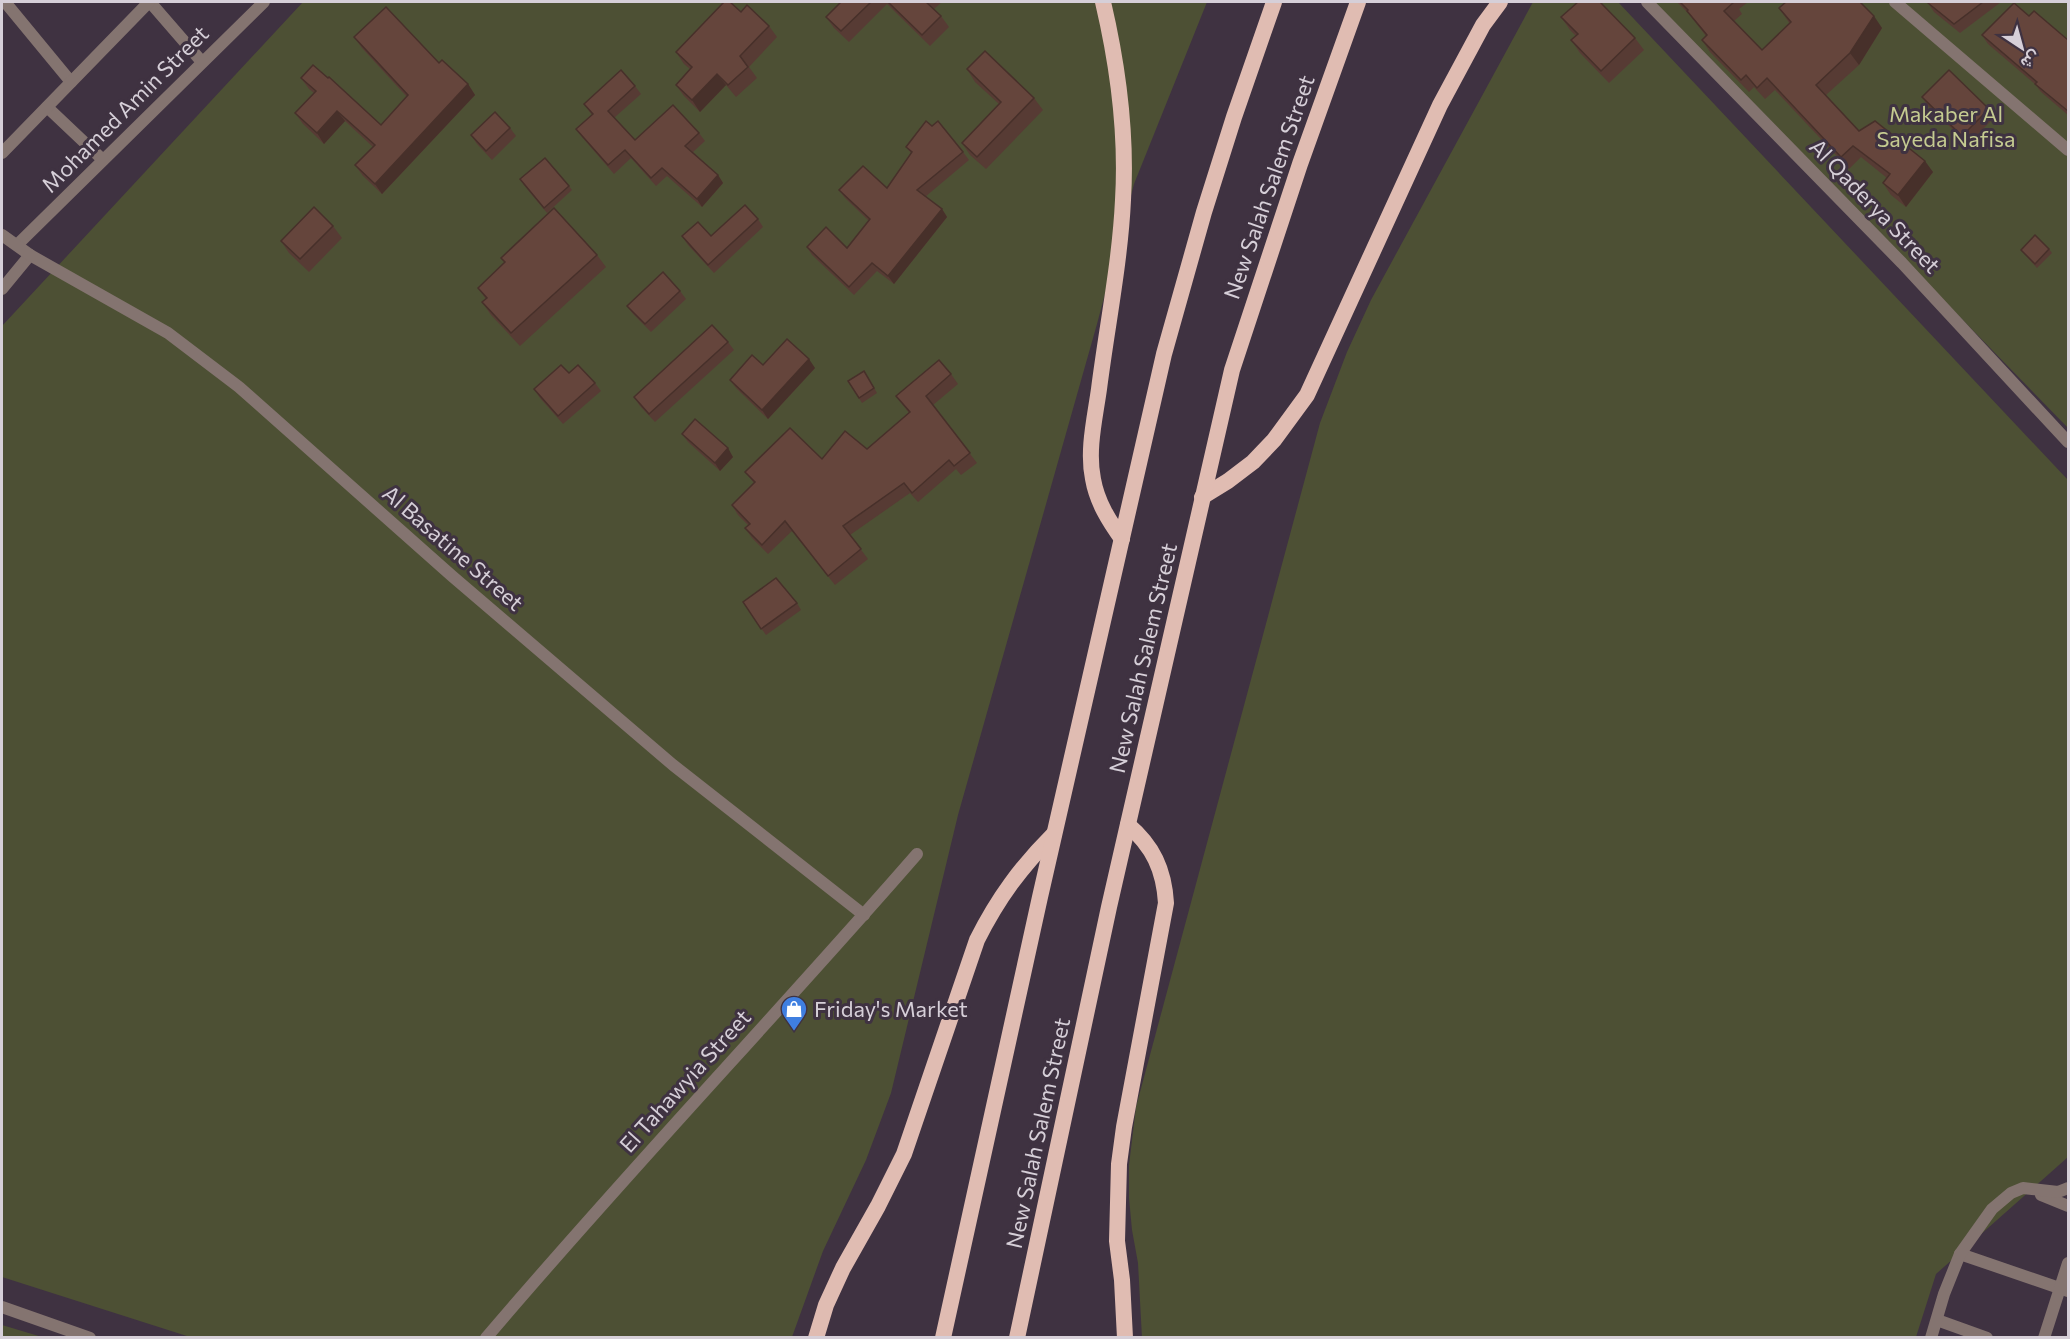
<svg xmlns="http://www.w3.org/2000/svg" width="2070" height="1339" viewBox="0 0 2070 1339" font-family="Commissioner,Vazirmatn,sans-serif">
<rect width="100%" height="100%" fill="#3f3241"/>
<g fill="#4d5034">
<polygon points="303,2 1207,2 1134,184 1097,324 958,815 891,1093 866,1160 823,1251 792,1337 190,1337 2,1277 2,326"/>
<polygon points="1533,2 1618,2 2068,480 2068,1157 1936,1274 1916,1337 1142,1338 1138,1263 1132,1230 1129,1198 1129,1165 1136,1107 1320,423 1347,352 1371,300"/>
<polygon points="1653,2 2068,2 2068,428"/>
<polygon points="2,1325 42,1337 2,1337"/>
</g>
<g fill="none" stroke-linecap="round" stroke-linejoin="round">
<g stroke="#847470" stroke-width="12">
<polyline points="5,2 71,82"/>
<polyline points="150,2 202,62"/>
<polyline points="1895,2 2068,150"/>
<polyline points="47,107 103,160"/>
<polyline points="2,153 149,2"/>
<polyline points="17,245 264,2"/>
<polyline points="2,289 30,255"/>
<polyline points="2041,1195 2068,1206"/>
<polyline points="1960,1254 2068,1291"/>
<polyline points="1937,1320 1987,1338"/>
<polyline points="1931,1338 1944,1294 1960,1254 1992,1209 2011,1193 2023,1188 2058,1192 2068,1188"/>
<polyline points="2044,1338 2068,1263"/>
</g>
<g stroke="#847470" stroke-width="12">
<polyline points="1647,2 1902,263 2068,442"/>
<polyline points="2,235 30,255 168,333 239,387 452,576 673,765 864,915"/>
<polyline points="2,1307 90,1338"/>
<path d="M486 1338C626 1173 775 1017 917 854"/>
</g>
<g stroke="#e0bcb2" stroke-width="16">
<path d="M1103 2C1118 66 1127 133 1123 200 1120 263 1107 326 1099 389 1095 418 1087 450 1093 479 1097 502 1109 521 1122 539"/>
<polyline points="1202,497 1228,481 1253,462 1274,440 1307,395 1440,105 1483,25 1500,2"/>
<path d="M816 1338 826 1305 843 1268 878 1206 904 1154 977 940C998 898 1021 867 1054 834"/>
<polyline points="943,1338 1040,897 1164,354 1204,212 1234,117 1274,2"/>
<polyline points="1017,1338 1109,907 1232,370 1300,164 1358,2"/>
<path d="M1125 1338 1122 1280 1117 1241 1119 1164 1124 1127 1166 903C1164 870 1153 846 1128 825"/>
</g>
</g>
<g fill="#573b34">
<polygon points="841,2 942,2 934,9 941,16 949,27 930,46 887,4 849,42 834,28 826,17"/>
<polygon points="1677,2 1748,2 1739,9 1742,14 1734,21 1762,50 1790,24 1779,8 1882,28 1859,65 1826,95 1859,131 1933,172 1906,207 1891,195 1883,183 1887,178 1861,157 1849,169 1775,90 1765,99 1754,87 1749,92 1710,52 1702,40 1706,36 1689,14"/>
<polygon points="1929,2 2001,2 1960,33 1934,12 1928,3"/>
<polygon points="741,12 769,26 777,37 749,67 757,78 736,97 726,85 700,112 684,96 676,85 690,69 684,64 676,52"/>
<polygon points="2029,16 2068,40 2068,115 2041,92 2035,84 1988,44 1982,35"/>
<polygon points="1561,17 1635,38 1644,50 1609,83 1580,53 1571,40 1576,36 1570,30"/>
<polygon points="354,37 439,63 468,84 475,95 382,194 363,176 355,165 373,147 345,121 324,144 303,124 295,113 314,93 309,89 301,78 381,125 407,97 362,48"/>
<polygon points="967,69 1034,98 1043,110 986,169 970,155 962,143 999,104 975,82"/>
<polygon points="635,86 641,94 614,118 635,140 699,133 705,141 693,152 718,175 723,183 702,207 667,176 656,186 631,158 614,174 582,137 576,129 592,115 584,104"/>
<polygon points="1922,97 1989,109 1995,117 1968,144 1928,106"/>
<polygon points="510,128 516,136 492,160 477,144 471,135"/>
<polygon points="906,147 963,152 969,160 925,197 942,209 947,217 894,284 877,271 854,295 812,255 807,247 847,248 869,221 845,198 839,190 887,188 911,153"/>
<polygon points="523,184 569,186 572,190 547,213"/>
<polygon points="758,219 763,227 714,273 688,245 682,236 711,236"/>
<polygon points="333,226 342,238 309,272 289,253 281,241"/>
<polygon points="2049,249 2052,253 2037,268 2021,250"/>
<polygon points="597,255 606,267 520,346 491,315 482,302 486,299 478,288 505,263 501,258"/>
<polygon points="680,291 686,299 651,332 633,314 627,306"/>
<polygon points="728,342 734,350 655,422 640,406 634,397"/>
<polygon points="815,368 768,419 736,388 730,380"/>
<polygon points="864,371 877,393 862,403 848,381"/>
<polygon points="569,373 595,383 601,391 563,424 540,398 534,389"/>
<polygon points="951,374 958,384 933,405 977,463 961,475 956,469 918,502 910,493 850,535 868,559 835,585 792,531 768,554 752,538 745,528 748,525 738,515 732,505 754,483 745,472 822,459 867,449 909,413 896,396"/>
<polygon points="682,434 733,457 720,471 688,442"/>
<polygon points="743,602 797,603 801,610 766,635"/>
</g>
<g fill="#47302a">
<polygon points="1874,16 1882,28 1859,65 1850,53"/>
<polygon points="717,74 726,85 700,112 692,100"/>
<polygon points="468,84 475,95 382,194 375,184"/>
<polygon points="337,111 345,121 324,144 317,133"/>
<polygon points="1925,161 1933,172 1906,207 1898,195"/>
<polygon points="718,175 723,183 702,207 697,199"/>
<polygon points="942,209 947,217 894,284 888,276"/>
<polygon points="809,359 815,368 768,419 762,410"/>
<polygon points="728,448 733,457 720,471 715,463"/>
</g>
<g fill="#65453c" stroke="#47302a" stroke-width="1.5">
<polygon points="724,2 730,2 741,12 747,5 769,26 740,56 748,67 728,85 717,74 692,100 676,85 692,67 676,52"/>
<polygon points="841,2 871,2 841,31 826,17"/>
<polygon points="888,2 926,2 941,16 922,35"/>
<polygon points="1578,2 1600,2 1635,38 1601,71 1571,40 1578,34 1561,17"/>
<polygon points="1680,2 1734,2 1724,11 1762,50 1791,22 1779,8 1786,2 1860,2 1874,16 1850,53 1816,85 1859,131 1875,121 1925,161 1898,195 1883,183 1890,174 1853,146 1841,157 1767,78 1757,88 1746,75 1741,80 1702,40 1707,35 1687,11 1688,10"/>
<polygon points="1929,2 1983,2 1954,24 1928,3"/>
<polygon points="2014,3 2029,16 2034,11 2068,40 2068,111 2035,84 2037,82 1982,35"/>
<polygon points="386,7 439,63 442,60 468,84 375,184 355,165 375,145 337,111 317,133 295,113 316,91 301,78 313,65 328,78 329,77 381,125 408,95 354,37"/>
<polygon points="985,51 1034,98 977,157 962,143 1001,102 967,69"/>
<polygon points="621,70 635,86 608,111 635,140 673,105 699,133 685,146 718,175 697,199 662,168 651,178 625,150 608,165 576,129 593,114 584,104"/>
<polygon points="1949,70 1989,109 1962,136 1922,97"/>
<polygon points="495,112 510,128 486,151 471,135"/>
<polygon points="926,121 932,126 938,121 963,152 917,190 942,209 888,276 872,263 849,287 807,247 826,227 847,248 870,219 839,190 863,166 887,188 912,152 906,147"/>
<polygon points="545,158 569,186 544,208 520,179"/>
<polygon points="745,205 758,219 708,265 682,236 698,222 711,236"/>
<polygon points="314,207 333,226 300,259 281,241"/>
<polygon points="554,208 597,255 511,333 482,302 487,298 478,288 505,262 501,258"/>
<polygon points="2035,235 2049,249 2035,264 2021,250"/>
<polygon points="663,272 680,291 645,324 627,306"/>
<polygon points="712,325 728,342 649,414 634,397"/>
<polygon points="787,339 809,359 762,410 730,380 752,355 763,365"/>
<polygon points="939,360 951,374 926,396 970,453 954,466 949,460 912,493 904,483 843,526 861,549 828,576 785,521 762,545 745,528 750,524 732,505 755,482 745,472 790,428 822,459 845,431 867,449 910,412 896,396"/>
<polygon points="561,365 569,373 578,365 595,383 558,416 534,389"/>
<polygon points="864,371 874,388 859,398 848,381"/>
<polygon points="695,419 728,448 715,463 682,434"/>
<polygon points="776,578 797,603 761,629 743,602"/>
</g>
<defs>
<g id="shop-pin" transform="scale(1.35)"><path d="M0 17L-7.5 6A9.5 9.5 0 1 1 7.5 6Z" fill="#3f7fe0" stroke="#3f3241"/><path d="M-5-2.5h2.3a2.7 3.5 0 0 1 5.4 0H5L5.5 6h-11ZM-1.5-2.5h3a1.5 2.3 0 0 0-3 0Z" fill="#fff"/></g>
</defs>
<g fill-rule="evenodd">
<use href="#shop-pin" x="794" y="1009"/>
</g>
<g text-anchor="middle" stroke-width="6" stroke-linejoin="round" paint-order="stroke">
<g font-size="22" fill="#d6cfd8" stroke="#3f3241">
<text transform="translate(125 109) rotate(-45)" y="8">Mohamed Amin Street</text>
<text transform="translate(1269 187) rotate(-71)" y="8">New Salah Salem Street</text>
<text transform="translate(1875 206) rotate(46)" y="8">Al Qaderya Street</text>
<text transform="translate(453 548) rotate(41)" y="8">Al Basatine Street</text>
<text transform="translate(1143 658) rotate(-77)" y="8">New Salah Salem Street</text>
<text transform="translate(685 1081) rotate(-48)" y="8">El Tahawyia Street</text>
<text transform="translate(1038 1133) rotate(-78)" y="8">New Salah Salem Street</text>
</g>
<g font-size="22" fill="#c5cb91" stroke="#3f3241">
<text x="1946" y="122">Makaber Al<tspan x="1946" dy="25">Sayeda Nafisa</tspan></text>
</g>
<g font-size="22" fill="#d6cfd8" stroke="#3f3241" text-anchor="start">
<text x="814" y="1017">Friday's Market</text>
</g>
</g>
<rect width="2070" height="1339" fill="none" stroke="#d6cfd8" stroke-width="6"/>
<g transform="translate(2022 48) rotate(144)" stroke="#3f3241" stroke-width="4.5" paint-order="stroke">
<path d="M0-4.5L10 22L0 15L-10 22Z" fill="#d6cfd8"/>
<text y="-9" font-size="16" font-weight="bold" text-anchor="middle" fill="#d6cfd8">ش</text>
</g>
</svg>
